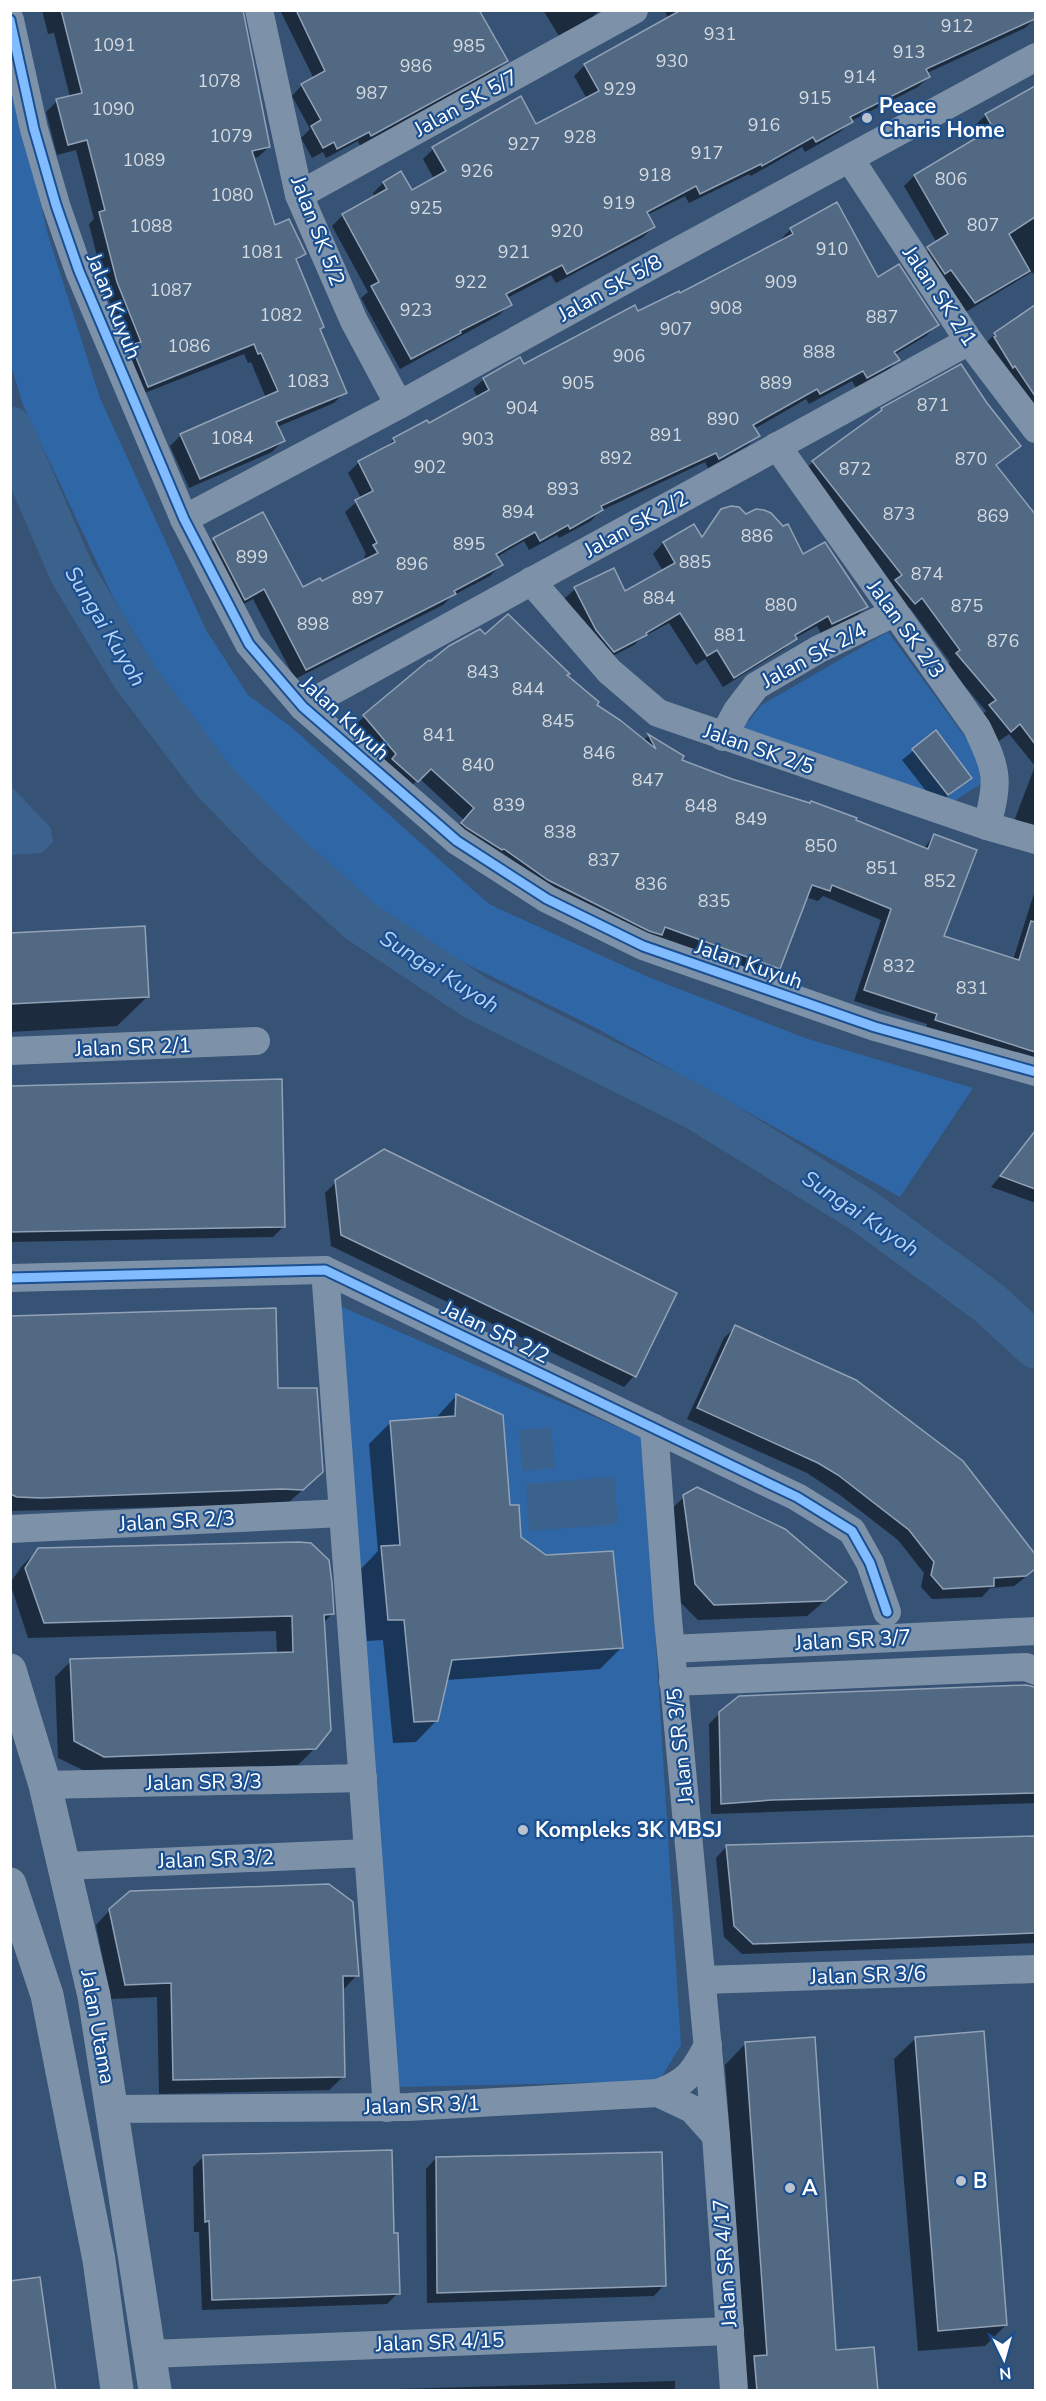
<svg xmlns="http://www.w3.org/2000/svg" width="1046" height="2401" viewBox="0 0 1046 2401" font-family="'Nunito Sans',sans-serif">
<rect width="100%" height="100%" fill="#365274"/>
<g fill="#2f66a5">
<polygon points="10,72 48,235 100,398 206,630 248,695 290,726 489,904 646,976 805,1038 973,1088 900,1197 598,1029 442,952 340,884 206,752 114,599 23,405 10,363"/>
<polygon points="888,632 982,760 984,782 948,805 741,731 761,705"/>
<polygon points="340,1306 643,1438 681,2045 659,2081 397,2087"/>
</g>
<g fill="#3b618d">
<polygon points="11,786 51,828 53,842 42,853 11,855"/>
<polygon points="551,1427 555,1468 523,1471 519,1430"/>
<polygon points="614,1477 618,1524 529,1531 526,1484"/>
</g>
<g fill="#0007">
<polygon points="42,10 242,10 269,147 258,157 253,158 274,227 304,254 296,262 319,330 345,392 334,403 277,427 283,441 272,452 189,488 170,446 181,435 266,398 251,362 248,363 244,354 137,396 121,357 129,350 106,293 89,224 94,219 76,150 57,155 46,112 57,101 70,97 54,33 48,34"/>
<polygon points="282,10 477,10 507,60 496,71 360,146 358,141 326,158 323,152 312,158 301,138 310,129 292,96 302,85 314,79 281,12"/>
<polygon points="543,10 600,10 591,18 559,36"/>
<polygon points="664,10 1032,10 1036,18 1025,28 927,73 929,77 918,87 851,121 840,132 805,152 802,147 751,176 749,174 689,203 685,196 647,215 654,227 643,237 556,283 551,275 507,298 510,304 499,315 400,369 361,298 368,292 332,226 343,215 375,198 373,193 383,183 401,173 412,192 434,179 423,159 433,149 536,126 587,99 574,76 585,65 669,19"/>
<polygon points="1036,88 1036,278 1032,272 964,313 918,259 937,243 904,186 914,176 981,137 975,125 986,115"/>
<polygon points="791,229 877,279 937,325 926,336 894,355 898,360 887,371 856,388 852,381 809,404 806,399 754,429 758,436 747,446 708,468 705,462 600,511 591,521 559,538 557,535 529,550 524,541 497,557 501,565 490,576 452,596 443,605 295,679 253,599 234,609 203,550 214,540 262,514 302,589 321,583 366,560 364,557 366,554 345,512 361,498 348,473 359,462 385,449 394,439 428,425 478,398 473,389 484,379 524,366 679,295 781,242 780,240"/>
<polygon points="1036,307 1036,419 985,344 995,334"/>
<polygon points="961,366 986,404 1019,446 995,467 1036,516 1036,652 1029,658 1036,666 1036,838 1011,829 1035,766 1009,734 999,741 980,717 986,711 947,665 950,662 910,608 904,613 802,472 813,462 871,420 882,410"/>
<polygon points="722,510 746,516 802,556 866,607 856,617 821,634 817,626 795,638 784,649 723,687 705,659 696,665 669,623 641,638 634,645 603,661 564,599 575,589 613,570 624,593 663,571 653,554 663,543 693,526 700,537"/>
<polygon points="485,636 565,676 595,705 643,741 648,736 682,756 680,761 732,781 854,821 923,849 934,836 942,937 1013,960 1036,887 1036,1061 926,1030 927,1024 854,1001 881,920 823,896 818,901 806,897 778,968 768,979 650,945 452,834 464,820 419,778 406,792 353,726 430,664"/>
<polygon points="936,732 970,778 937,805 902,760"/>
<polygon points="10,934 147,997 117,1026 10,1032"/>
<polygon points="10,1088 284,1226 273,1237 10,1242"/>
<polygon points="1030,1141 1036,1143 1036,1203 991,1187"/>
<polygon points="336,1182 675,1293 634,1376 624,1387 331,1246 325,1193"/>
<polygon points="10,1318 276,1389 322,1472 287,1504 10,1511"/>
<polygon points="735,1327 963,1463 1036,1557 1036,1569 1014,1586 990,1588 982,1597 932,1599 921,1587 924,1573 898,1540 840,1495 807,1473 687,1419 724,1338"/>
<polygon points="456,1396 509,1506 519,1537 621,1648 600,1669 446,1680 437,1720 416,1742 393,1743 383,1640 367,1641 361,1569 378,1551 369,1444 390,1423 435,1419"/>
<polygon points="684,1497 828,1598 807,1616 698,1620 679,1601 667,1513"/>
<polygon points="39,1549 332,1614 323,1623 315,1748 298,1765 87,1772 58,1758 55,1677 71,1661 277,1654 276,1631 28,1638 10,1583 22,1566"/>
<polygon points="1026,1686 1036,1688 1036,1803 711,1814 709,1724 720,1713"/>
<polygon points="1036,1837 1036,1943 742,1954 724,1937 716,1858 726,1847"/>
<polygon points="110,1910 357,1975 343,1990 344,2076 329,2090 159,2094 157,1997 111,1999 96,1925"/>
<polygon points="916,2038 1006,2325 985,2346 918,2351 894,2059"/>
<polygon points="746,2043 835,2352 876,2390 734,2390 746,2367 725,2065"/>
<polygon points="204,2156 392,2235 398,2293 387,2304 202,2310 199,2232 194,2232 193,2167"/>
<polygon points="436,2158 664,2285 654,2296 427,2303 426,2169"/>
<polygon points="675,2381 675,2390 361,2390"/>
</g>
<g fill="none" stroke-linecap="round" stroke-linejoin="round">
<polyline stroke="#3b618d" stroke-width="45" points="10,429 72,573 134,676 213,780 275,844 360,921 476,998 697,1108 862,1210 988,1302 1036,1346"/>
</g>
<g fill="#526984" stroke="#92a2b6" stroke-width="1.5">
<polygon points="61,10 243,10 270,147 252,151 275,225 289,219 306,254 296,259 324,327 320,329 347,393 276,422 285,441 200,479 180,434 278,391 261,353 258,354 254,344 148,387 131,345 141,342 117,282 99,212 105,210 87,140 68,145 56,99 82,93"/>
<polygon points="296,10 479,10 508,61 371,136 369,132 337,149 334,142 323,148 311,126 321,120 301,84 325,71"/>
<polygon points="681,10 1035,10 1035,19 926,69 930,77 850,117 853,122 816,142 813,137 762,166 761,164 700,194 696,186 647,212 655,227 567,274 562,265 506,294 512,305 460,331 461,333 411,359 371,286 379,282 342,214 387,189 383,182 401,171 412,190 446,171 432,147 521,96 536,124 599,91 584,64"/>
<polygon points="1035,86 1035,217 1009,234 1030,271 975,303 951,270 945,274 927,247 948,234 914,175 993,128 985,114"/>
<polygon points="837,202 878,277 899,264 939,325 894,352 900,360 867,378 863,371 820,394 817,389 753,425 760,436 719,459 716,453 601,506 603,510 570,529 568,525 540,541 535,532 496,554 503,565 454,591 456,594 306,670 264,589 245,600 213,538 263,512 303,587 320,578 322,581 378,553 373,545 377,543 355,500 373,491 358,461 395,442 393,438 427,420 429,423 489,390 483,378 520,357 524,364 635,305 638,311 679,291 680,293 793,234 790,228"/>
<polygon points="1035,305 1035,396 1015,366 1013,368 994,337 996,336 994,333"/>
<polygon points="961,364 987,403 1021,446 996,465 1035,514 1035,744 1020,724 1011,732 989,705 996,700 956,653 960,650 922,598 915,604 895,580 902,575 812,461 882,410 881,408"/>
<polygon points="731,506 739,507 746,514 756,509 764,510 771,513 783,526 788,524 803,554 825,542 868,607 832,624 828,616 795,635 797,639 734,678 717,650 707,656 680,613 646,633 647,635 614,652 596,630 574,587 614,568 625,591 675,563 663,542 694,524 702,537 721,509"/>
<polygon points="508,614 570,674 567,675 599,702 597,705 620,720 656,749 648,734 684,756 682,760 732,779 810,803 811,801 857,818 856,820 928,849 934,834 977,850 944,936 1019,960 1031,921 1035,922 1035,1052 935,1020 937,1014 864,990 891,909 832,885 830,891 812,885 780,969 665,927 662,935 649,931 548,880 504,849 502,850 467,828 461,823 474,808 431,769 418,782 392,759 396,754 363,715 429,660 430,661 449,646 480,629 485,634"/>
<polygon points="936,730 972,778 948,795 912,749"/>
<polygon points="145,926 149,997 10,1004 10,933"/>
<polygon points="282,1079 285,1227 10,1232 10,1086"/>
<polygon points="1035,1131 1035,1189 1000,1176"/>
<polygon points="384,1149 677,1293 636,1377 341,1235 335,1180"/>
<polygon points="276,1308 278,1388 317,1388 323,1472 303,1490 282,1489 41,1498 17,1497 10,1494 10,1316"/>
<polygon points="735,1325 856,1380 963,1461 1035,1554 1035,1569 1026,1576 994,1578 994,1586 943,1589 931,1575 934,1562 909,1530 838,1475 818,1463 697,1408"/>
<polygon points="456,1394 503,1415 510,1505 519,1505 521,1537 546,1555 613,1551 623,1648 452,1660 438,1721 414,1722 404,1620 388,1620 381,1546 400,1545 390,1421 455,1416"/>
<polygon points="697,1487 785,1529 847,1582 825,1601 714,1605 695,1584 683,1495"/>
<polygon points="299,1542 311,1543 329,1560 332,1583 334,1614 324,1615 331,1730 316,1749 104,1757 74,1741 70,1659 293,1652 292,1616 44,1623 25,1568 38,1548"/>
<polygon points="1026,1685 1035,1687 1035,1793 772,1800 721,1804 719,1712 739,1696"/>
<polygon points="1035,1836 1035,1933 753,1944 734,1926 726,1845"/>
<polygon points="329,1884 353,1902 359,1976 343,1976 345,2077 173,2080 171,1983 125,1985 109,1909 130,1891"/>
<polygon points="984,2031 1007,2325 938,2331 915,2037"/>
<polygon points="815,2037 836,2350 874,2347 878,2391 757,2391 754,2356 767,2355 745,2042"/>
<polygon points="392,2150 394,2233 398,2233 400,2294 212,2300 209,2221 205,2222 203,2155"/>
<polygon points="662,2152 666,2286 437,2293 436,2157"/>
<polygon points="40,2277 56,2391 10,2391 10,2281"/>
</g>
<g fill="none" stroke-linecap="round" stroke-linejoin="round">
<g stroke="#7d92a8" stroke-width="28">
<polyline points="259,10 299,195 354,321 399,405"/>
<polyline points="10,20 34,129 56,205 79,271 184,519 249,644 303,707 457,841 547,899 643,946 875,1027 1036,1072"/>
<polyline points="850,159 969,341 1036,429"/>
<polyline points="299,195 634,10"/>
<path d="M777 446 977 728C998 771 999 780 987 826"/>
<polyline points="184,519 399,405 654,264 1036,57"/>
<polyline points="531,581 609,671 658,713 987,826 1036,840"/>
<polyline points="303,707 969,341"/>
<polyline points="723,737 737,711 756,686 819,649 894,613"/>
<polyline points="10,1051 256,1041"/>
<polyline points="325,1270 387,2108"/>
<polyline points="10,1278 325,1270 797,1497 852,1531 870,1563 887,1612"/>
<polyline points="654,1428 668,1619 716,2136 734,2390"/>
<polyline points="10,1529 343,1513"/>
<polyline points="671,1649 1036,1631"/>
<polyline points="673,1682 1026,1667 1036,1671"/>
<polyline points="45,1785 363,1778"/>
<polyline points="65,1866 368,1853"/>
<polyline points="702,1980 1036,1969"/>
<path d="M658 2093C688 2082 694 2072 708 2045"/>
<polyline points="113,2109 408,2107 658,2093 692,2109 716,2136"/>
<polyline points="150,2354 730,2331"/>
</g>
<g stroke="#7d92a8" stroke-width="33">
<polyline points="10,1670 45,1785 94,1996 155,2390"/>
<polyline points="10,1884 47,1995 99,2260 117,2390"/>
</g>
<g stroke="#1b4f8f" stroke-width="13">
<g id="cycleway">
<polyline points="10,20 34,129 56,205 79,271 184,519 249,644 303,707 457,841 547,899 643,946 875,1027 1036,1072"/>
<polyline points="10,1278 325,1270 797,1497 852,1531 870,1563 887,1612"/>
</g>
</g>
<use href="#cycleway" stroke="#80bcff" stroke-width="9"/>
</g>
<g fill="#b9c2ce" stroke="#1b4f8f" stroke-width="2">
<circle cx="867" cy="118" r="6"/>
<circle cx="523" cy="1830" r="6"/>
<circle cx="961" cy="2181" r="6"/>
<circle cx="790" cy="2188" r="6"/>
</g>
<g text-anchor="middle" stroke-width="4.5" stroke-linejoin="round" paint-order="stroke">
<g font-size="18" fill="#d4dae0">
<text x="957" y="32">912</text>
<text x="720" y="40">931</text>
<text x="114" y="51">1091</text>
<text x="469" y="52">985</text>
<text x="909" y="58">913</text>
<text x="672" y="67">930</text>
<text x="416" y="72">986</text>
<text x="860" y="83">914</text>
<text x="219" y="87">1078</text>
<text x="620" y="95">929</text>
<text x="372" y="99">987</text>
<text x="815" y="104">915</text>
<text x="113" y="115">1090</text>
<text x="764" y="131">916</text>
<text x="231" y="142">1079</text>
<text x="580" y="143">928</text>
<text x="524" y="150">927</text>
<text x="707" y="159">917</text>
<text x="144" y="166">1089</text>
<text x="477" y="177">926</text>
<text x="655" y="181">918</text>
<text x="951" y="185">806</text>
<text x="232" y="201">1080</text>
<text x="619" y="209">919</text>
<text x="426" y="214">925</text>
<text x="983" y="231">807</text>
<text x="151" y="232">1088</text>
<text x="567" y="237">920</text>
<text x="832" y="255">910</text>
<text x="262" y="258">1081</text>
<text x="514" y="258">921</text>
<text x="471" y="288">922</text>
<text x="781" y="288">909</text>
<text x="171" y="296">1087</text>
<text x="726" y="314">908</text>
<text x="416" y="316">923</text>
<text x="281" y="321">1082</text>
<text x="882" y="323">887</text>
<text x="676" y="335">907</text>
<text x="189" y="352">1086</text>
<text x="819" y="358">888</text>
<text x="629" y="362">906</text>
<text x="308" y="387">1083</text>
<text x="578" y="389">905</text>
<text x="776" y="389">889</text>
<text x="933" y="411">871</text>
<text x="522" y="414">904</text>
<text x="723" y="425">890</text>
<text x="666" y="441">891</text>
<text x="232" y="444">1084</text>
<text x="478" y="445">903</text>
<text x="616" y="464">892</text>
<text x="971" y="465">870</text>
<text x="430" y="473">902</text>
<text x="855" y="475">872</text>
<text x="563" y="495">893</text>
<text x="518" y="518">894</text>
<text x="899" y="520">873</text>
<text x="993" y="522">869</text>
<text x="757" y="542">886</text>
<text x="469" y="550">895</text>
<text x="252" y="563">899</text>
<text x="695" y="568">885</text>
<text x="412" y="570">896</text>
<text x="927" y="580">874</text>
<text x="368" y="604">897</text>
<text x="659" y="604">884</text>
<text x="781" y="611">880</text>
<text x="967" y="612">875</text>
<text x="313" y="630">898</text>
<text x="730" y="641">881</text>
<text x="1003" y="647">876</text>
<text x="483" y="678">843</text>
<text x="528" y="695">844</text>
<text x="558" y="727">845</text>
<text x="439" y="741">841</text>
<text x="599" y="759">846</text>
<text x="478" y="771">840</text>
<text x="648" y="786">847</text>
<text x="509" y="811">839</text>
<text x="701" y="812">848</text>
<text x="751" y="825">849</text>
<text x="560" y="838">838</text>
<text x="821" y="852">850</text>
<text x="604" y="866">837</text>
<text x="882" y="874">851</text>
<text x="940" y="887">852</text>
<text x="651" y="890">836</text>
<text x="714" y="907">835</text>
<text x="899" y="972">832</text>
<text x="972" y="994">831</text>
</g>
<g font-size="21" fill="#fff" stroke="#1b4f8f">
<text transform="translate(466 103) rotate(-29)" y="7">Jalan SK 5/7</text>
<text transform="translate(318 231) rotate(69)" y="7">Jalan SK 5/2</text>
<text transform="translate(610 288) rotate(-29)" y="7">Jalan SK 5/8</text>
<text transform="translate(940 296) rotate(56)" y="7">Jalan SK 2/1</text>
<text transform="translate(114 306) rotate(68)" y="7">Jalan Kuyuh</text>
<text transform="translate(636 524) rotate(-29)" y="7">Jalan SK 2/2</text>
<text transform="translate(906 629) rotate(54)" y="7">Jalan SK 2/3</text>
<text transform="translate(814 655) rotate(-28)" y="7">Jalan SK 2/4</text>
<text transform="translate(345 718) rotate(43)" y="7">Jalan Kuyuh</text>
<text transform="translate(759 749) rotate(19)" y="7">Jalan SK 2/5</text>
<text transform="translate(749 964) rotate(19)" y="7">Jalan Kuyuh</text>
<text transform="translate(133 1047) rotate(-2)" y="7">Jalan SR 2/1</text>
<text transform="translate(496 1332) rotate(26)" y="7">Jalan SR 2/2</text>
<text transform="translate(177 1521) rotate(-3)" y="7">Jalan SR 2/3</text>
<text transform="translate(853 1640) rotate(-3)" y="7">Jalan SR 3/7</text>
<text transform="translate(680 1746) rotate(-96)" y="7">Jalan SR 3/5</text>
<text transform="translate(204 1782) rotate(-1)" y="7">Jalan SR 3/3</text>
<text transform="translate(216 1859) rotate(-2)" y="7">Jalan SR 3/2</text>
<text transform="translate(868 1975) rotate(-2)" y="7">Jalan SR 3/6</text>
<text transform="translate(98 2027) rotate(80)" y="7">Jalan Utama</text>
<text transform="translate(422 2105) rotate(-2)" y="7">Jalan SR 3/1</text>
<text transform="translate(725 2263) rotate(-94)" y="7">Jalan SR 4/17</text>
<text transform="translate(440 2342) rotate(-2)" y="7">Jalan SR 4/15</text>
</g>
<g font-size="21" font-weight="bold" fill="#fff" stroke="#1b4f8f" text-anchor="start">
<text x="879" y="113">Peace<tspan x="879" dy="24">Charis Home</tspan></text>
<text x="535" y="1837">Kompleks 3K MBSJ</text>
<text x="973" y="2188">B</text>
<text x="802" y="2195">A</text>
</g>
<g font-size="22" font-style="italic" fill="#b5d3f5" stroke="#1b4f8f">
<text transform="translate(106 626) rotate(59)" y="8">Sungai Kuyoh</text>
<text transform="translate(440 971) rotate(32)" y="8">Sungai Kuyoh</text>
<text transform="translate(861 1213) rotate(34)" y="8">Sungai Kuyoh</text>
</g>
</g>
<rect width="1046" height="2401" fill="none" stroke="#ffffff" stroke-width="24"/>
<g transform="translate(1004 2359) rotate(175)" stroke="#1b4f8f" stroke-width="4.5" paint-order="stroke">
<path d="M0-4.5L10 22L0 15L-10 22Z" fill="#ffffff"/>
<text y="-9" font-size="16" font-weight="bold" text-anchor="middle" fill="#ffffff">N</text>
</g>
</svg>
